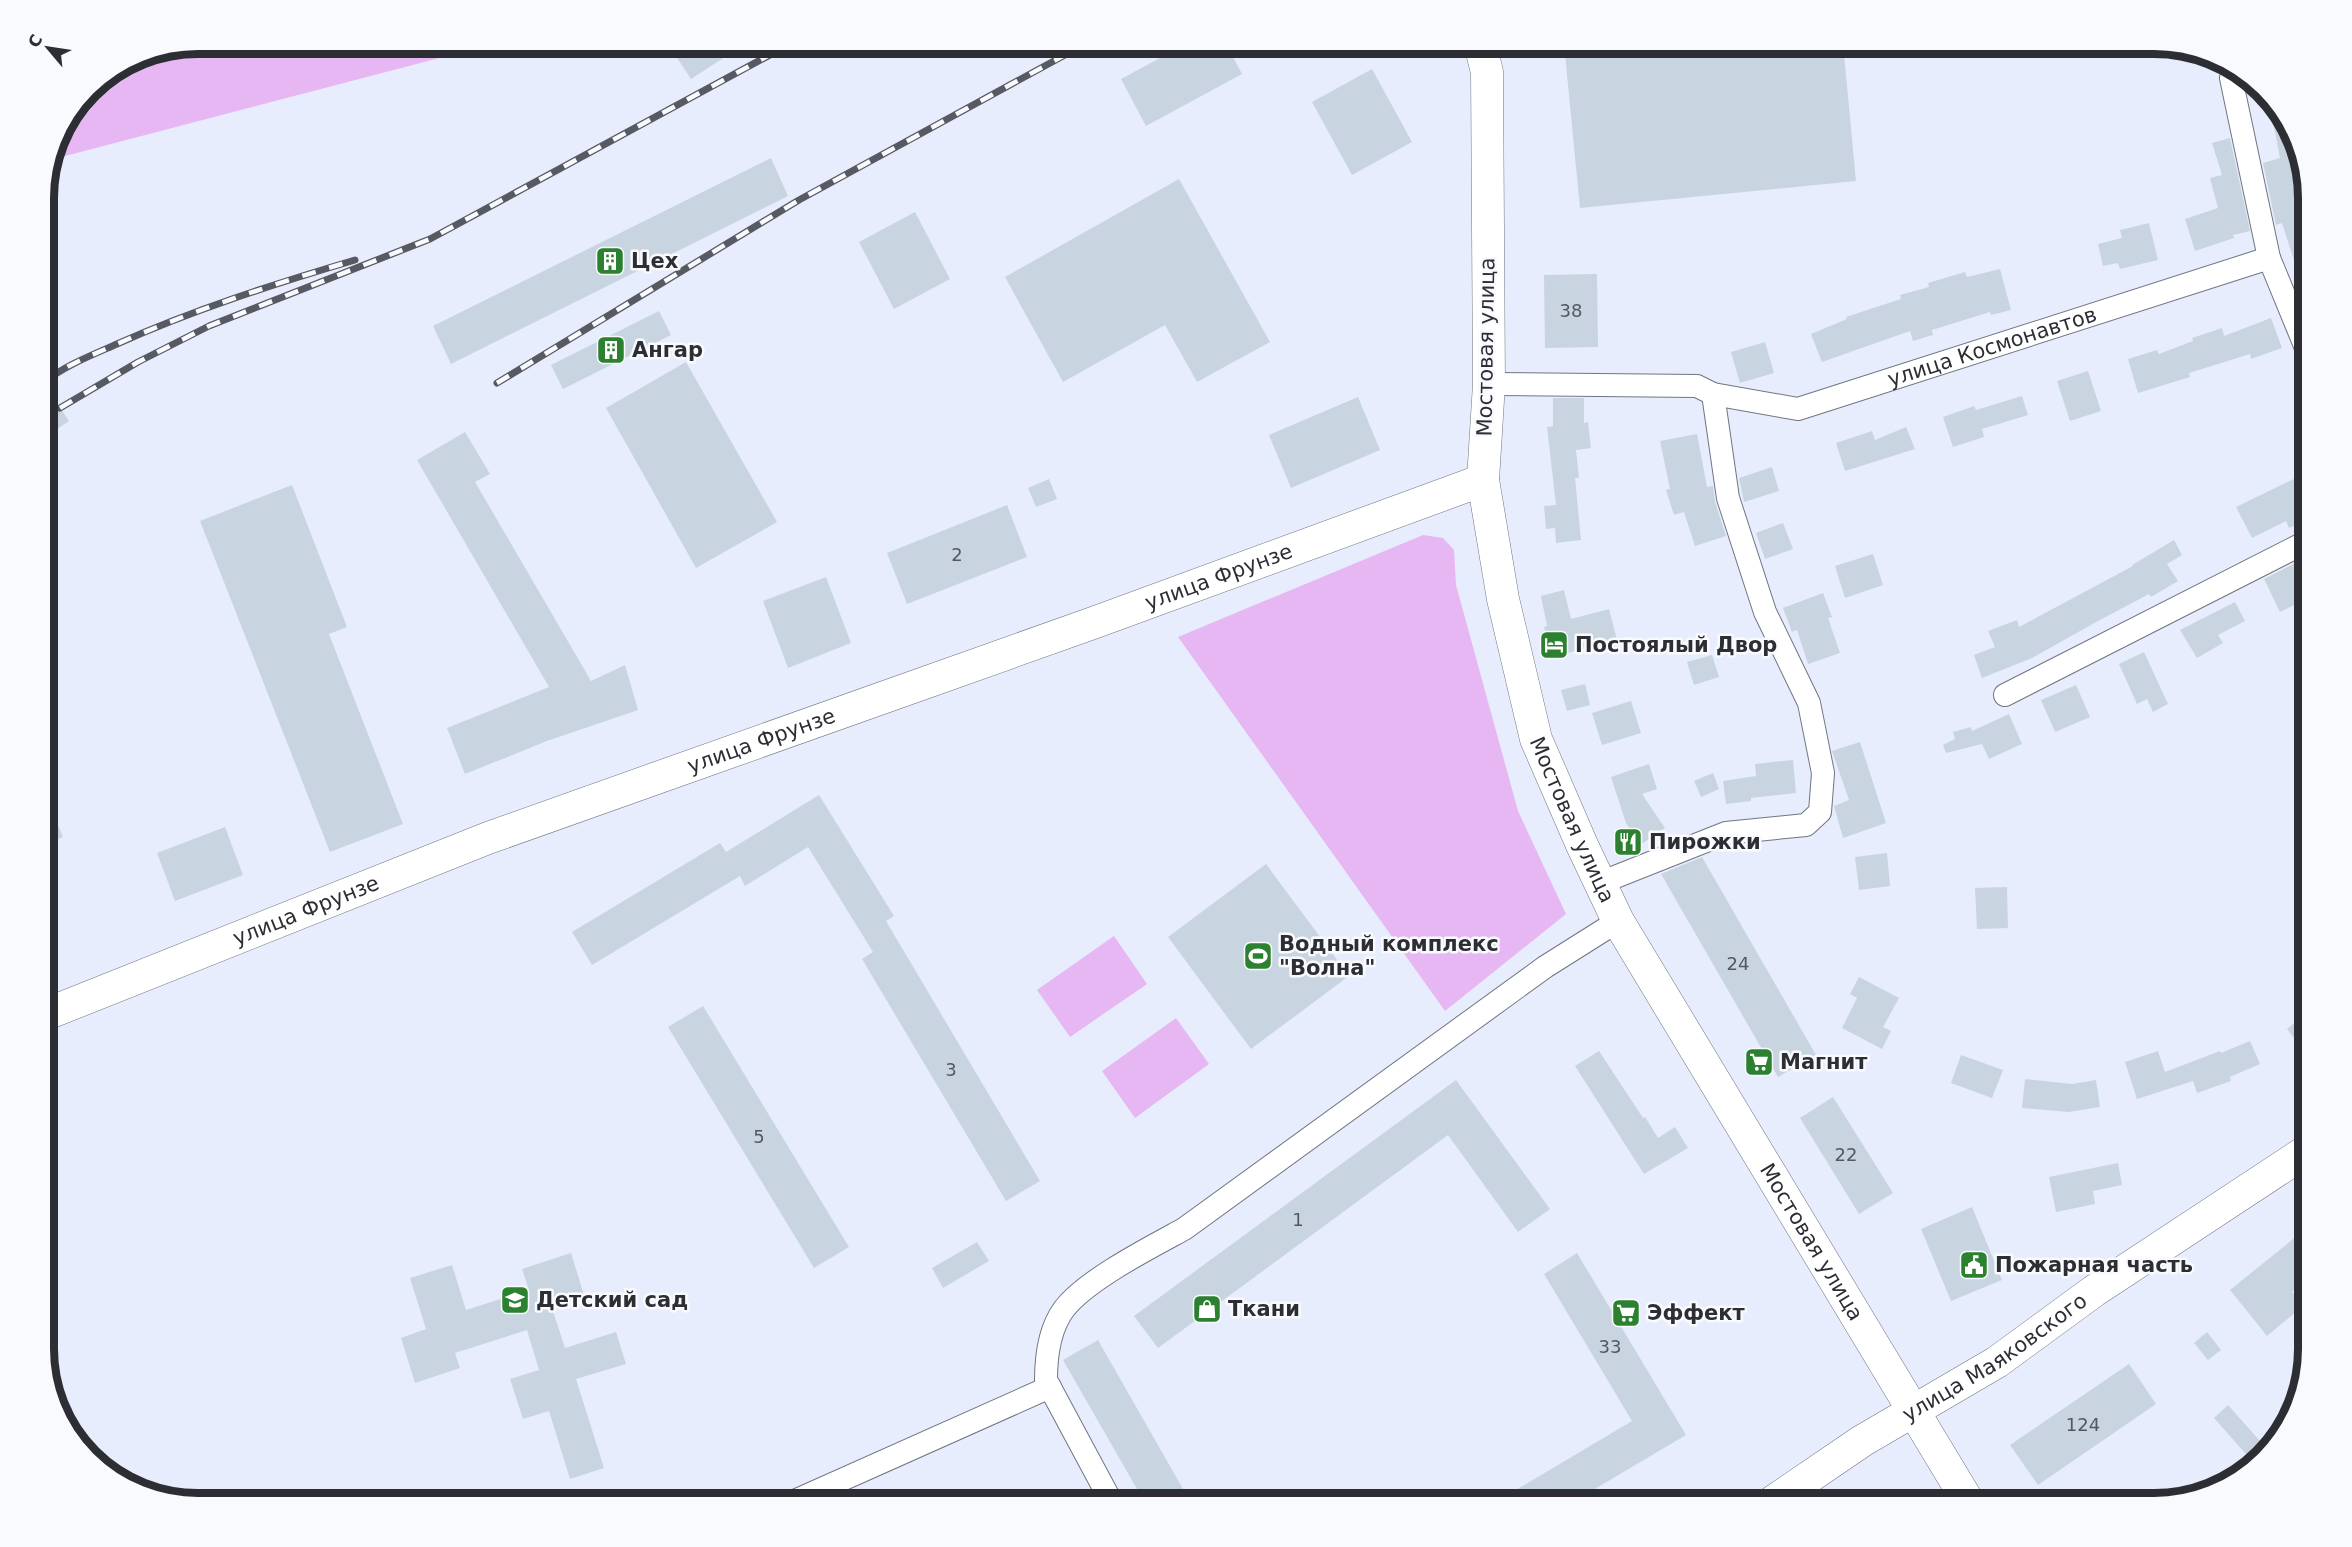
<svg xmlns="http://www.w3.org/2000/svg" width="2352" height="1547" viewBox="0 0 2352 1547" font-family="'DejaVu Sans',sans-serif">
<rect width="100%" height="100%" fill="#e7edfc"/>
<g fill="#e6b7f3">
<polygon points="198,44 493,44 50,160 55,138 89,88 139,55"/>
<polygon points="1423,535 1443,538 1454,550 1456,585 1518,811 1566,914 1445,1011 1178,637"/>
<polygon points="1114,936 1147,984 1070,1037 1037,990"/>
<polygon points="1176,1018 1209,1064 1135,1118 1102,1071"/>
</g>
<g fill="#c8d5e0">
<polygon points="668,44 745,44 691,79"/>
<polygon points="1186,44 1226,44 1242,74 1146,126 1121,79"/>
<polygon points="1564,44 1843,44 1856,181 1580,208"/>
<polygon points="1372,69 1412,142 1352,175 1312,102"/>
<polygon points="2269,100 2288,121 2308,198 2308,294 2305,295 2282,223 2276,225 2263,163 2280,158"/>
<polygon points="2230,138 2250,231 2233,235 2234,238 2195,251 2185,219 2218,208 2210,178 2222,175 2212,143"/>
<polygon points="771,158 788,196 451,364 433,326"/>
<polygon points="1179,179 1270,342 1197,382 1165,325 1063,382 1005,277"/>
<polygon points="915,212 950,279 894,309 859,242"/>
<polygon points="2149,223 2158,260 2120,269 2118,263 2103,266 2098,244 2122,238 2120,230"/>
<polygon points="2000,269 2011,310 1991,315 1990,312 1932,330 1933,335 1913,341 1910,331 1822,362 1811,334 1847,319 1846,317 1901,299 1900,295 1929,287 1928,283 1965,272 1967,277"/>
<polygon points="1597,274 1598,347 1545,348 1544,275"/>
<polygon points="659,311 671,335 563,389 551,365"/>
<polygon points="2271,318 2282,348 2251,359 2250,354 2189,373 2190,377 2138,393 2128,359 2157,350 2159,354 2193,341 2192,338 2222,328 2224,336"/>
<polygon points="1765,342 1774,373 1740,383 1731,352"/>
<polygon points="686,362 777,522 696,568 606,408"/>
<polygon points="2088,371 2101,411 2070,421 2057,381"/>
<polygon points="44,384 69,421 44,438"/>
<polygon points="2022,396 2028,415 1982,429 1984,437 1953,447 1943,417 1974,406 1976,410"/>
<polygon points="1358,397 1380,450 1291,488 1269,435"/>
<polygon points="1553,398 1584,398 1584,423 1588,422 1591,448 1576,450 1579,478 1575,478 1581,540 1556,543 1555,528 1546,529 1544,506 1556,505 1547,427 1553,426"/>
<polygon points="1906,427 1915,449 1845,471 1836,443 1872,431 1875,440"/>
<polygon points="465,432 490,474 475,482 591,681 625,665 638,710 547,741 465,774 447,728 549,687 417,460"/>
<polygon points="1697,434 1707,487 1713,486 1715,502 1726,536 1695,546 1684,512 1674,515 1666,490 1670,489 1660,441"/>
<polygon points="1772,467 1779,491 1744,502 1739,478"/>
<polygon points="2308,472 2308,510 2302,513 2306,520 2289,528 2286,521 2252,538 2236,507"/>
<polygon points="1049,479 1057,499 1036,507 1028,488"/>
<polygon points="292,485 347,627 329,634 403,824 330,852 200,521"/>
<polygon points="1007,505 1027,557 907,604 887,553"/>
<polygon points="1783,523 1793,549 1765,559 1756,533"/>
<polygon points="2174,540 2182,555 2167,564 2178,581 2151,597 2149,594 2098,621 2032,658 1982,678 1974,655 1995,647 1988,631 2017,620 2019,627 2133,566 2132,565"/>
<polygon points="1873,554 1883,585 1845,598 1835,566"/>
<polygon points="2303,559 2308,570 2308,598 2280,612 2264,579"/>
<polygon points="826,577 851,643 788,668 763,601"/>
<polygon points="1564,590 1571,619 1609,609 1617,640 1552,657 1544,627 1547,626 1541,596"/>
<polygon points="1823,593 1832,617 1828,618 1840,653 1808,664 1797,630 1792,632 1783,608"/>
<polygon points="2235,602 2245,621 2218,635 2223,643 2197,658 2180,630"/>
<polygon points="2144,652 2168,704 2153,712 2147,699 2137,704 2119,664"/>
<polygon points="1712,655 1719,677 1694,685 1687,662"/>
<polygon points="1585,684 1590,705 1567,711 1561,690"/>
<polygon points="2076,685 2090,717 2055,732 2041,700"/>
<polygon points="1631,701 1641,733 1602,745 1592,713"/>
<polygon points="2009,714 2022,744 1989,759 1982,744 1946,753 1943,745 1955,739 1953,732 1971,727 1972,731"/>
<polygon points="1860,742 1886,823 1843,838 1834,806 1849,800 1832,751"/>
<polygon points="1793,760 1796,793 1751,798 1751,801 1726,804 1723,781 1756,776 1755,764"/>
<polygon points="1649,764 1657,789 1642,794 1665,828 1640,845 1626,823 1611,777"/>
<polygon points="1713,773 1719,789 1701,797 1694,781"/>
<polygon points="44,792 63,837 44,845"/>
<polygon points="819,795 894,916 886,921 1040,1181 1006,1201 862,959 873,952 808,847 745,886 740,876 592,965 572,932 720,843 726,852"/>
<polygon points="225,827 243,875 175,901 157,853"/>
<polygon points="1887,853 1890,886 1859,890 1855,857"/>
<polygon points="1702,857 1816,1055 1778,1077 1661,874"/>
<polygon points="1266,864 1349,976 1251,1049 1168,937"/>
<polygon points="2007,887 2008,928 1977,929 1975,888"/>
<polygon points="1859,977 1899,998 1883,1027 1891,1031 1882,1049 1842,1028 1857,998 1850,994"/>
<polygon points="703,1006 849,1247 814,1268 668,1027"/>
<polygon points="2308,1012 2308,1056 2287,1029"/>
<polygon points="2250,1041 2260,1064 2230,1077 2231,1081 2197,1093 2193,1081 2137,1099 2125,1062 2158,1051 2165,1072 2220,1051 2221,1053"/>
<polygon points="1599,1051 1643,1118 1645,1117 1658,1138 1675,1127 1688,1148 1644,1174 1575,1066"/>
<polygon points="1961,1055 2003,1070 1992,1098 1951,1083"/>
<polygon points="2025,1079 2072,1084 2096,1080 2100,1107 2068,1112 2022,1108"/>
<polygon points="1456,1080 1550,1209 1518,1232 1448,1135 1158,1348 1134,1316"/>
<polygon points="1833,1097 1893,1193 1859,1214 1800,1118"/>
<polygon points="2118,1163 2122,1185 2093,1191 2095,1204 2056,1212 2049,1177"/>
<polygon points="1972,1207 2002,1280 1951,1301 1921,1229"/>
<polygon points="2308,1227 2308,1279 2292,1292 2303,1306 2267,1336 2230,1290"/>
<polygon points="977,1242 989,1261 943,1288 932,1268"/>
<polygon points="571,1253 585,1298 552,1308 565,1348 616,1332 626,1364 576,1379 604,1468 570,1479 549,1411 523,1419 510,1379 539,1370 527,1330 455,1353 460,1368 415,1383 401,1338 426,1329 410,1278 452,1265 466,1310 529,1290 522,1269"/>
<polygon points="1577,1253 1686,1435 1571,1503 1494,1503 1632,1421 1544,1274"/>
<polygon points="2207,1332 2221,1350 2208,1360 2194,1343"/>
<polygon points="1098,1340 1191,1503 1145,1503 1063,1360"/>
<polygon points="2129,1364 2156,1404 2038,1485 2010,1445"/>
<polygon points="2228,1405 2267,1449 2253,1462 2214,1418"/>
</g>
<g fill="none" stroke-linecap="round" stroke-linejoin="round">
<g stroke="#707582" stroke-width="24">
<g id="street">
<polyline points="2231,78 2269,258 2308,353"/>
<path id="s1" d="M1489 384 1697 386 1713 394 1798 409 2269 258"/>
<polyline points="2005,695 2308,541"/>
<polyline points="1600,883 1726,833 1806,825 1820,812 1823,773 1809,703 1765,612 1728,498 1713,394"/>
<polyline points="790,1503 1050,1387"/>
<path d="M1112 1503 1046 1380C1046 1357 1050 1328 1064 1309 1086 1280 1151 1247 1184 1229L1545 967 1618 921"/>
</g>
</g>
<g stroke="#707582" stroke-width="33">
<g id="secondary">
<path id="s2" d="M1480 44 1487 72 1489 384 1483 480 1503 599 1536 739 1582 845 1618 921 1969 1503"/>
<path id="s3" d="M44 1015 488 838 1093 623 1483 480"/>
<path id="s4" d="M1771 1503 1862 1441 1997 1362 2094 1291 2308 1150"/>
</g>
</g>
<use href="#street" stroke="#fff" stroke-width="22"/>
<use href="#secondary" stroke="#fff" stroke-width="32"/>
<g stroke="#575a62" stroke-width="7">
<g id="rail">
<path d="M44 382C66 365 92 355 117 344 193 310 274 284 355 260"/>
<polyline points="497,383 799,200 1085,44"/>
<polyline points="60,408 138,362 209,326 430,239 790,44"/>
</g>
</g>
<use href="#rail" stroke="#f9fafd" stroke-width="4.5" stroke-dasharray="14" stroke-linecap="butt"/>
</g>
<defs>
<g id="building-square" transform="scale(1.5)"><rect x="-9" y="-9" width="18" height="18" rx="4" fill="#2b812f" stroke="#f9fafd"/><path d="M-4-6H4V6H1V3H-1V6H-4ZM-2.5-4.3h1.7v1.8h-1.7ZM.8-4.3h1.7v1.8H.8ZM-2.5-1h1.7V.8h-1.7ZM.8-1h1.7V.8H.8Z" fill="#fff"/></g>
<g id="hotel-square" transform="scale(1.5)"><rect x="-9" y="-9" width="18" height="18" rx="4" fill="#2b812f" stroke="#f9fafd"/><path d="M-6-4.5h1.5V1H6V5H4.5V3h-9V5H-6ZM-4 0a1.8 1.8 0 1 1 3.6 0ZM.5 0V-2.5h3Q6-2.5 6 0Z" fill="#fff"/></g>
<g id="restaurant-square" transform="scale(1.5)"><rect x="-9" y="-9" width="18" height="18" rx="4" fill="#2b812f" stroke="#f9fafd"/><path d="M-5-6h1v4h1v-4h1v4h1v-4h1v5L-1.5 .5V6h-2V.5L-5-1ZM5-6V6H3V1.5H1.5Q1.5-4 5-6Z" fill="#fff"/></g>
<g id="stadium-square" transform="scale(1.5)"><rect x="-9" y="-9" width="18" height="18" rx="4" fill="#2b812f" stroke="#f9fafd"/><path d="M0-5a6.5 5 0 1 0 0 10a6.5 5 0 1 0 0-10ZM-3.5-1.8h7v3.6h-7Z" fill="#fff"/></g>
<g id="supermarket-square" transform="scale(1.5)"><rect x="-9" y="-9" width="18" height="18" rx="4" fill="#2b812f" stroke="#f9fafd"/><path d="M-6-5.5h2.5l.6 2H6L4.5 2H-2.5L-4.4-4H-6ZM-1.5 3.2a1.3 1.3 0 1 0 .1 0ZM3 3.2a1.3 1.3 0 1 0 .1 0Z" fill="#fff"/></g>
<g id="civic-square" transform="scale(1.5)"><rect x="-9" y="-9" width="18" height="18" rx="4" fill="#2b812f" stroke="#f9fafd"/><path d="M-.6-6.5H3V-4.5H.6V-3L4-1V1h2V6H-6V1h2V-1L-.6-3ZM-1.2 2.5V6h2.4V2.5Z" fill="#fff"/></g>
<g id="school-square" transform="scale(1.5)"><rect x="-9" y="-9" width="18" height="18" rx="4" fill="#2b812f" stroke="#f9fafd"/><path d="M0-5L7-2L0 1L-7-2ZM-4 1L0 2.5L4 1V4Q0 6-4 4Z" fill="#fff"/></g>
<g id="shop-square" transform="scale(1.5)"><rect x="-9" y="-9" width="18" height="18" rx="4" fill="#2b812f" stroke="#f9fafd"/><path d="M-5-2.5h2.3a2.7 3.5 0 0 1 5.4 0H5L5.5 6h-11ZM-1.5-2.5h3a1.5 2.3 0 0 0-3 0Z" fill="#fff"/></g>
</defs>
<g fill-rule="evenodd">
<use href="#building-square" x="610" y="261"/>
<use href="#building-square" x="611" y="350"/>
<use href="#hotel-square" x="1554" y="645"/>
<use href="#restaurant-square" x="1628" y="842"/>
<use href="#stadium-square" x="1258" y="956"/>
<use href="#supermarket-square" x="1759" y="1062"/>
<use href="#civic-square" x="1974" y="1265"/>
<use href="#school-square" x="515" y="1300"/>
<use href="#shop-square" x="1207" y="1309"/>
<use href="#supermarket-square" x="1626" y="1313"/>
</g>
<g text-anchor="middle" stroke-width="5" stroke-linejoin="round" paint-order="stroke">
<g font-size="18" fill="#53585f">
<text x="1571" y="317">38</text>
<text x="957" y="561">2</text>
<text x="1738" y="970">24</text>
<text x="951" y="1076">3</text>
<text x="759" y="1143">5</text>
<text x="1846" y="1161">22</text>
<text x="1298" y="1226">1</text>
<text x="1610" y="1353">33</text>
<text x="2083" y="1431">124</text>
</g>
<g font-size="21" font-weight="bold" fill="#2c2e34" stroke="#f9fafd" text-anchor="start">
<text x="631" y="268">Цех</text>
<text x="632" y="357">Ангар</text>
<text x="1575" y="652">Постоялый Двор</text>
<text x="1649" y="849">Пирожки</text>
<text x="1279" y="951">Водный комплекс<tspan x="1279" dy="24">"Волна"</tspan></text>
<text x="1780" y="1069">Магнит</text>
<text x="1995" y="1272">Пожарная часть</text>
<text x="536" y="1307">Детский сад</text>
<text x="1228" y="1316">Ткани</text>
<text x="1647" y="1320">Эффект</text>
</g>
<g font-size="21" fill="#2c2e34" stroke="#f9fafd">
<text transform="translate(1486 347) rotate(-89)" y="7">Мостовая улица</text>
<text dy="7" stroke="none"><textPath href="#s1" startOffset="516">улица Космонавтов</textPath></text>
<text dy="7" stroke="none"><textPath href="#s3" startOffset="1254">улица Фрунзе</textPath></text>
<text dy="7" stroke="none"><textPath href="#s3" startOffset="768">улица Фрунзе</textPath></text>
<text dy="7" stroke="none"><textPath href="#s2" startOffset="790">Мостовая улица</textPath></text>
<text dy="7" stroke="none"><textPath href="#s3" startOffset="282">улица Фрунзе</textPath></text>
<text dy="7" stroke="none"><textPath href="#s2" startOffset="1276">Мостовая улица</textPath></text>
<text dy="7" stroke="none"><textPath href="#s4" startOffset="267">улица Маяковского</textPath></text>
</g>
</g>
<path d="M0 0H2352V1547H0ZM198 54H2154A144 144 0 0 1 2298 198V1349A144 144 0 0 1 2154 1493H198A144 144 0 0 1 54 1349V198A144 144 0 0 1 198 54Z" fill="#f9fafd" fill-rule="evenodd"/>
<path fill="none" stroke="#2c2e34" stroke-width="8" d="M198 54H2154A144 144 0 0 1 2298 198V1349A144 144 0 0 1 2154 1493H198A144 144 0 0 1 54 1349V198A144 144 0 0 1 198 54Z"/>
<g transform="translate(48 48) rotate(299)" stroke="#f9fafd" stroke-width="4.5" paint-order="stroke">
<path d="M0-4.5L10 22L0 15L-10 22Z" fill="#2c2e34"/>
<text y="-9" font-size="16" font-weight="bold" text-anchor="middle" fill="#2c2e34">С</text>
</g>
</svg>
